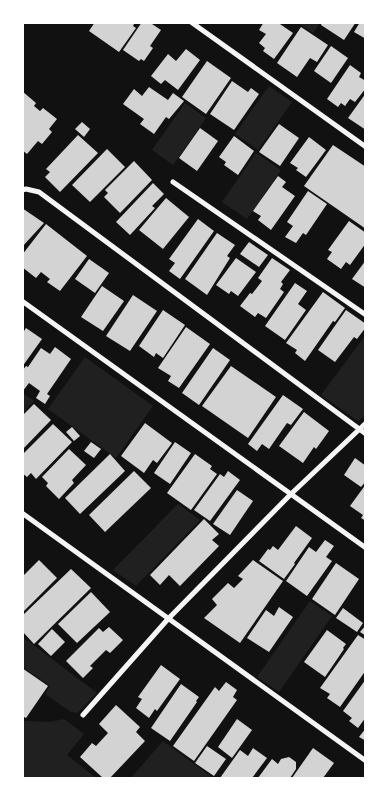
<svg xmlns="http://www.w3.org/2000/svg" width="388" height="801" viewBox="0 0 388 801" font-family="'Space Grotesk',sans-serif">
<rect width="100%" height="100%" fill="#111"/>
<g fill="#202020">
<polygon points="298,23 320,23 313,33"/>
<polygon points="269,86 292,102 258,150 235,134"/>
<polygon points="185,103 206,118 173,165 152,150"/>
<polygon points="256,153 281,170 247,219 222,202"/>
<polygon points="365,336 365,416 358,421 321,395"/>
<polygon points="85,357 153,406 116,458 48,409"/>
<polygon points="23,393 34,401 23,413"/>
<polygon points="178,504 200,520 136,586 113,570"/>
<polygon points="310,601 332,616 279,692 257,677"/>
<polygon points="23,637 97,693 77,713 71,712 45,694 50,686 23,667"/>
<polygon points="64,719 84,734 67,755 96,778 23,778 23,720 25,721 50,722"/>
<polygon points="163,741 213,778 131,778"/>
</g>
<g fill="#d3d3d3">
<polygon points="95,22 135,22 133,26 136,28 119,52 89,31"/>
<polygon points="142,22 149,22 161,30 150,46 153,48 144,61 141,59 139,61 123,50"/>
<polygon points="264,22 277,22 293,33 274,59 263,51 265,48 259,43 266,34 259,30"/>
<polygon points="322,22 356,22 344,40 321,25"/>
<polygon points="360,22 366,22 366,39 354,32"/>
<polygon points="301,27 328,45 317,62 310,58 297,77 277,63"/>
<polygon points="331,46 348,58 331,83 314,71"/>
<polygon points="186,49 200,60 178,90 165,80 161,84 151,76 168,54 176,61"/>
<polygon points="207,61 231,78 206,114 182,97"/>
<polygon points="350,65 361,73 359,77 366,81 366,88 355,102 350,99 345,106 341,103 338,107 327,99"/>
<polygon points="232,81 248,92 251,88 259,94 234,130 210,114"/>
<polygon points="149,87 168,100 173,93 184,101 169,119 166,117 154,134 140,124 144,119 123,104 134,89 142,96"/>
<polygon points="22,91 36,103 34,106 40,111 43,108 57,119 49,129 52,132 42,144 38,141 27,154 22,150"/>
<polygon points="366,93 366,130 348,118"/>
<polygon points="82,122 90,129 84,137 75,129"/>
<polygon points="279,124 299,138 280,166 259,152"/>
<polygon points="200,128 218,141 197,171 179,158"/>
<polygon points="78,135 98,153 60,192 45,177 50,172 46,169"/>
<polygon points="234,136 254,151 238,175 224,165 226,162 219,157"/>
<polygon points="309,137 326,150 306,177 296,170 298,168 290,163"/>
<polygon points="333,145 366,167 366,229 304,186"/>
<polygon points="107,149 125,167 90,202 72,185"/>
<polygon points="134,161 152,180 120,213 104,197 108,193 105,190"/>
<polygon points="278,176 286,182 282,187 295,196 271,230 258,220 261,216 253,211"/>
<polygon points="153,183 164,194 152,206 155,208 130,235 116,222"/>
<polygon points="308,191 327,204 306,235 303,233 296,243 285,237 293,226 287,222"/>
<polygon points="166,198 189,217 163,249 139,230"/>
<polygon points="22,208 44,223 22,247"/>
<polygon points="198,219 214,231 180,279 169,271 175,263 169,259"/>
<polygon points="349,221 366,233 366,243 350,265 346,262 341,269 327,259 332,252 328,250"/>
<polygon points="46,224 87,256 60,291 47,282 50,279 41,272 36,278 22,267 22,255"/>
<polygon points="217,233 235,245 227,256 230,258 207,295 185,279"/>
<polygon points="249,242 268,255 259,267 240,254"/>
<polygon points="236,258 256,272 238,296 231,291 229,294 216,285"/>
<polygon points="272,258 290,270 281,282 283,284 280,289 284,292 266,318 258,313 255,317 240,306 250,293 252,294 262,281 258,278"/>
<polygon points="89,259 109,273 95,293 75,279"/>
<polygon points="366,260 366,288 352,279"/>
<polygon points="295,283 307,291 298,304 306,310 285,340 265,326"/>
<polygon points="102,286 124,301 103,331 81,317"/>
<polygon points="323,292 345,308 335,322 333,321 305,361 295,353 297,350 286,343"/>
<polygon points="133,295 157,311 130,351 106,336"/>
<polygon points="163,310 185,325 163,358 156,353 154,357 139,346"/>
<polygon points="346,310 366,324 366,327 357,339 354,337 335,362 318,350"/>
<polygon points="186,327 210,344 179,388 168,381 171,376 158,368"/>
<polygon points="26,328 42,339 22,367 22,334"/>
<polygon points="55,347 71,359 47,394 50,396 45,404 36,398 40,391 29,383 22,392 22,371 26,366 28,367 41,348 50,354"/>
<polygon points="213,348 230,360 199,405 182,393"/>
<polygon points="231,366 276,397 248,438 202,406"/>
<polygon points="283,395 303,409 291,425 287,423 269,449 262,444 257,451 248,444"/>
<polygon points="34,404 51,420 22,450 22,416"/>
<polygon points="304,412 329,431 316,449 314,447 303,463 279,446"/>
<polygon points="145,423 172,443 157,463 153,460 144,473 121,456"/>
<polygon points="53,424 72,442 36,479 31,473 27,477 22,473 22,455"/>
<polygon points="72,427 80,436 74,441 66,432"/>
<polygon points="91,442 101,449 94,458 84,451"/>
<polygon points="175,442 191,453 170,484 154,473"/>
<polygon points="69,449 86,465 72,480 74,483 59,499 46,486 48,483 42,477"/>
<polygon points="110,454 125,471 80,514 65,498"/>
<polygon points="195,454 212,466 210,469 217,474 191,510 167,493"/>
<polygon points="355,458 366,466 366,481 361,487 344,475"/>
<polygon points="134,471 151,488 105,532 89,515"/>
<polygon points="228,471 240,480 210,521 194,510 220,474 224,477"/>
<polygon points="366,484 366,521 361,518 363,515 350,506"/>
<polygon points="237,490 253,501 230,535 213,524"/>
<polygon points="204,519 219,534 212,540 219,546 180,586 169,575 160,585 150,575"/>
<polygon points="296,526 312,538 294,563 295,564 284,579 259,561 268,549 270,550 273,546 278,550"/>
<polygon points="325,540 334,546 326,557 332,561 307,596 286,581 309,547 316,552"/>
<polygon points="39,560 57,578 22,613 22,577"/>
<polygon points="253,560 283,581 240,643 204,618 217,605 212,599 228,583 234,588 243,579 238,576"/>
<polygon points="336,563 359,579 335,615 312,599"/>
<polygon points="71,569 91,588 34,644 22,631 22,616"/>
<polygon points="91,592 110,612 77,643 58,624"/>
<polygon points="279,607 293,617 269,652 247,638 266,610 274,616"/>
<polygon points="343,608 363,623 357,632 336,618"/>
<polygon points="366,625 366,636 360,632"/>
<polygon points="109,627 123,640 110,653 106,650 90,666 93,668 83,678 66,661 99,628 103,632"/>
<polygon points="52,629 65,642 51,656 38,644"/>
<polygon points="327,630 346,644 343,648 344,649 325,677 304,662"/>
<polygon points="358,635 366,640 366,670 340,707 327,698 330,694 320,688"/>
<polygon points="161,665 180,679 157,711 155,709 149,718 136,708 142,699 138,697"/>
<polygon points="22,668 48,686 26,718 22,716"/>
<polygon points="366,679 366,717 358,728 349,721 352,718 343,711"/>
<polygon points="226,682 237,690 233,697 237,700 194,761 173,746 215,687 219,691"/>
<polygon points="181,684 199,697 196,701 197,702 170,741 151,728"/>
<polygon points="116,705 140,727 136,732 145,741 110,778 103,778 80,757 92,743 96,746 108,733 99,724"/>
<polygon points="237,719 252,730 232,758 218,747"/>
<polygon points="366,728 366,741 359,737"/>
<polygon points="207,746 226,759 214,776 195,763"/>
<polygon points="253,748 267,758 252,778 220,778 240,750 248,756"/>
<polygon points="313,748 334,763 323,778 292,778"/>
<polygon points="289,757 296,762 296,769 290,778 258,778 272,759 278,764 281,759"/>
</g>
<g fill="none" stroke-linecap="round" stroke-linejoin="round">
<g stroke="#f5f5f5" stroke-width="5">
<polyline points="191,22 366,147"/>
<polyline points="173,182 366,315"/>
<polyline points="22,190 26,189 39,192 366,434"/>
<polyline points="22,301 366,548"/>
<polyline points="22,513 366,761"/>
<polyline points="83,715 168,619 291,494 366,423"/>
</g>
</g>
<rect width="388" height="801" fill="none" stroke="#ffffff" stroke-width="48"/>
</svg>
